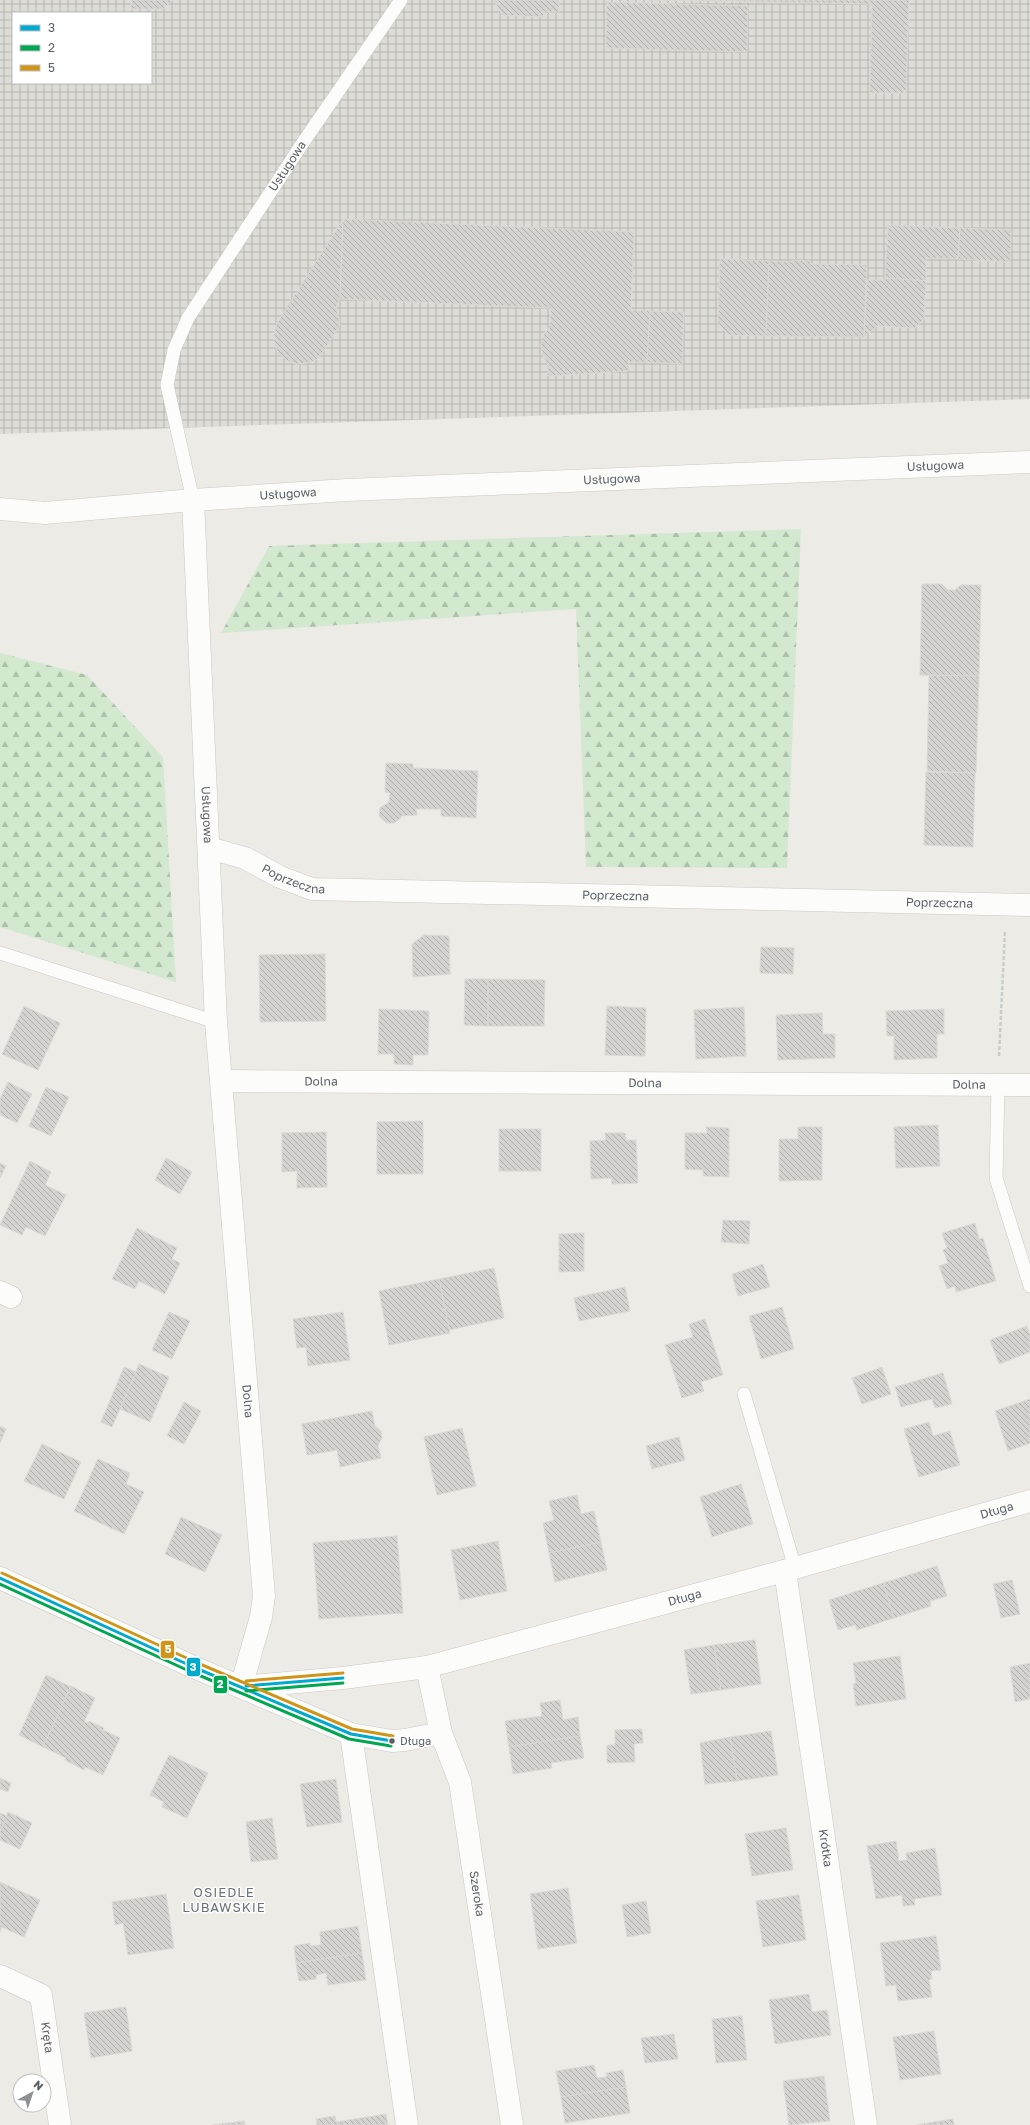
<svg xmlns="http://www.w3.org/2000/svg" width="1030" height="2125" viewBox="0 0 1030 2125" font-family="'Golos Text',sans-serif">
<defs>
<pattern id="industrial-grid" width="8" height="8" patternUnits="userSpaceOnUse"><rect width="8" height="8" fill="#dddcd7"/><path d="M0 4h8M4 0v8" fill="none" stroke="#b6b6b2"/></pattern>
<pattern id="forest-firs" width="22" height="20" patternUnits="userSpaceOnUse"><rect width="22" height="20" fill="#d2e9d0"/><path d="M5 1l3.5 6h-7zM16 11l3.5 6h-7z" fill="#adc0ac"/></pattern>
<pattern id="building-back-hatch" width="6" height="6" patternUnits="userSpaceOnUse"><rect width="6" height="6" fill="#d4d3d0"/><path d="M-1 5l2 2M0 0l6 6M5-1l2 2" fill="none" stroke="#afaeac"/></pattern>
</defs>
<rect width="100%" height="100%" fill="#ecebe6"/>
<path fill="url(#industrial-grid)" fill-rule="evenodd" d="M0 0H1030V399L0 434ZM13 13H151V83H13Z"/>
<g fill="url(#forest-firs)">
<polygon points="801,529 787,868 586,867 576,609 221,633 269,546"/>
<polygon points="0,653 87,675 163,757 176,982 0,927"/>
</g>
<g fill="url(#building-back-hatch)" stroke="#dcd9d4">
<polygon points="131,0 173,0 163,9 131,9"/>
<polygon points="494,0 559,0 559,12 543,12 544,17 502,15"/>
<polygon points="649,0 909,0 906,93 870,93 872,4"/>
<polygon points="607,2 748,6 747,52 606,48"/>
<polygon points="343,219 340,299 336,307 340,325 323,352 316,360 306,363 296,364 286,360 278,353 274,343 274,333 277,323"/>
<polygon points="343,219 634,232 631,310 650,311 647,362 629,362 628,371 548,376 548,365 543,356 541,346 544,334 550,326 551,308 340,299"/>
<polygon points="888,225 960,228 958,259 926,258 926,281 885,278"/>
<polygon points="960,228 1011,230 1010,262 958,259"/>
<polygon points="720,259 769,261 766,336 728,335 718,323"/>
<polygon points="793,260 810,261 810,264 867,265 864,337 766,336 769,261 793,262"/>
<polygon points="885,278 926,281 924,319 915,328 877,326 864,337 867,280 885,280"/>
<polygon points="650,311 684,312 682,364 647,362"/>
<polygon points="922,584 942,584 948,590 955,590 961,585 981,585 979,676 920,675"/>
<polygon points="929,675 979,676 976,773 927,771"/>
<polygon points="386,763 413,764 413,768 478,771 476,818 441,816 441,809 416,809 417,815 401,816 401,818 394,823 386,823 379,816 380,808 389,802 390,793 385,792"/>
<polygon points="926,772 975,773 973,847 924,845"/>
<polygon points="424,935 449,936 450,974 413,977 412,944"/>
<polygon points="761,947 794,948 793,974 760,973"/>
<polygon points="325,954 326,1021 260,1022 259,955"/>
<polygon points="465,979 488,979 488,1026 464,1025"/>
<polygon points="488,979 545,980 544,1026 488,1026"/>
<polygon points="24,1006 60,1023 38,1070 2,1054"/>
<polygon points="607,1006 646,1008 645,1056 605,1055"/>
<polygon points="744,1007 746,1056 696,1059 694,1010"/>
<polygon points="379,1009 429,1011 428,1055 413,1055 413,1065 394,1064 394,1054 378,1054"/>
<polygon points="944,1009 944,1034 937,1034 937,1058 894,1060 894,1036 887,1036 886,1011"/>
<polygon points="822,1013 823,1034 835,1034 835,1058 778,1060 776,1015"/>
<polygon points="8,1082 32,1094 17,1123 0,1115 0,1099"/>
<polygon points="46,1087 69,1097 51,1136 29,1126"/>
<polygon points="423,1121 423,1174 377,1174 377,1122"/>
<polygon points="938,1125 940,1166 896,1168 894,1127"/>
<polygon points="706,1127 729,1128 729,1177 703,1176 703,1170 685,1169 685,1133 707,1133"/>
<polygon points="798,1127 822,1127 822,1180 779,1181 779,1139 798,1139"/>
<rect x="499" y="1129" width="42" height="42"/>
<polygon points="326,1132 327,1187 297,1188 297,1171 282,1172 282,1133"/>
<polygon points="605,1133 625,1133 626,1140 636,1140 638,1183 612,1184 611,1178 591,1179 590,1141 606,1140"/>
<polygon points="166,1158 192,1172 180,1194 155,1180"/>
<polygon points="30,1161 51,1172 45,1185 66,1195 45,1236 26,1227 22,1235 0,1225"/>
<polygon points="0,1163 6,1166 0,1178"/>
<polygon points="723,1220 750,1221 749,1244 721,1242"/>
<polygon points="975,1223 979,1239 983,1238 996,1281 956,1292 955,1286 947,1289 939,1266 948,1263 943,1250 947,1248 942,1233"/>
<polygon points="137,1228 177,1248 172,1259 180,1263 165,1294 139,1281 135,1289 112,1279"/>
<polygon points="584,1233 584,1271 559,1272 559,1234"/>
<polygon points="763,1264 770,1287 738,1296 732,1274"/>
<polygon points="494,1268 504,1318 449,1330 439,1279"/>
<polygon points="439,1279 450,1333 389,1345 379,1291"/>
<polygon points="625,1287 630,1311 579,1321 574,1298"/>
<polygon points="782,1307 794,1349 761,1359 749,1316"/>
<polygon points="169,1312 190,1321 172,1359 152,1350"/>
<polygon points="343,1312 350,1360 308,1366 306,1347 297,1348 293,1319"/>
<polygon points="705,1319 723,1375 701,1382 704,1391 682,1398 665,1345 693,1337 689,1324"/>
<polygon points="1027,1326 1030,1335 1030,1352 999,1364 990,1340"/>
<polygon points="139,1364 169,1377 150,1422 120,1409"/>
<polygon points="124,1367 136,1372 112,1427 101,1422"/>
<polygon points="882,1367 891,1394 862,1404 852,1378"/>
<polygon points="943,1373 952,1404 935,1408 932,1399 901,1407 895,1387"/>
<polygon points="1030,1399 1030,1443 1008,1451 995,1411"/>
<polygon points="184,1402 201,1411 184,1444 167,1436"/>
<polygon points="372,1411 375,1426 381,1431 382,1438 378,1445 381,1458 340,1467 337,1450 307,1455 302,1424"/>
<polygon points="929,1422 933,1436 950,1431 960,1465 919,1477 904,1429"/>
<polygon points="0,1426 6,1429 0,1443"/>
<polygon points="462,1428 476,1486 437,1495 424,1437"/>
<polygon points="679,1437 685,1460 652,1469 646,1446"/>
<polygon points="42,1444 81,1462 64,1499 24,1481"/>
<polygon points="98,1459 130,1473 126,1484 144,1492 124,1534 74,1511"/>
<polygon points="741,1484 753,1524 712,1537 700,1497"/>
<polygon points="577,1495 581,1514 594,1511 601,1542 549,1553 543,1523 554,1520 549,1501"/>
<polygon points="181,1517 222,1535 205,1572 165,1554"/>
<polygon points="397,1536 403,1613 319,1619 313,1543"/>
<polygon points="498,1541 507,1591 460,1600 451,1550"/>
<polygon points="601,1542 607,1570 555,1582 549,1553"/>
<polygon points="937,1566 947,1596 930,1601 931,1606 894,1618 883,1583"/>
<polygon points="1012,1580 1020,1614 1001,1618 993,1584"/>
<polygon points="883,1583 894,1618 857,1630 855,1625 838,1630 829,1600"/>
<polygon points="755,1640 761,1684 721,1690 714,1645"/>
<polygon points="714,1645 721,1690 691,1694 684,1650"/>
<polygon points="900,1656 906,1699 856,1706 853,1684 856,1683 853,1663"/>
<polygon points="1030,1663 1030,1699 1015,1702 1010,1667"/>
<polygon points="46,1675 71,1687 43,1747 19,1735"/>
<polygon points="71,1686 95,1698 84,1722 88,1723 89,1721 104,1728 103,1730 120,1738 103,1775 85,1767 84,1770 65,1760 66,1758 43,1747"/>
<polygon points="560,1700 563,1720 578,1717 580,1736 509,1747 505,1721 542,1716 540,1703"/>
<polygon points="642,1729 643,1743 634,1744 635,1762 607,1763 607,1745 615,1745 615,1730"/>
<polygon points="771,1731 778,1775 737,1781 730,1737"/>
<polygon points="580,1736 584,1758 551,1763 552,1768 513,1774 509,1747"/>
<polygon points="730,1737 737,1781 705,1784 700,1743"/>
<polygon points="169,1755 208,1773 187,1818 162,1807 164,1802 150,1795"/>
<polygon points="0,1778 11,1783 8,1792 0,1789"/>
<polygon points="336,1779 342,1822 307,1827 300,1784"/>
<polygon points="8,1812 32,1823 20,1849 0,1840 0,1831"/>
<polygon points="0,1813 7,1816 0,1831"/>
<polygon points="272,1818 278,1859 251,1862 246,1822"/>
<polygon points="786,1828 793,1870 752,1876 745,1834"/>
<polygon points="896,1841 899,1861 907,1860 906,1853 935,1848 942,1895 914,1899 915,1905 903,1906 902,1895 876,1899 867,1846"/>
<polygon points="0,1882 40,1900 24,1937 2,1927 0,1932"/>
<polygon points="568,1888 577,1943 538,1949 530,1894"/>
<polygon points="166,1894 174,1948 128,1955 123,1923 115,1925 112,1902"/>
<polygon points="799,1895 806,1940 763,1947 756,1901"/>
<polygon points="646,1901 651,1933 627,1937 622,1905"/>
<polygon points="358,1926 362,1953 296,1963 294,1946 310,1943 310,1946 321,1945 320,1932"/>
<polygon points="936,1936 941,1970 931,1971 932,1979 929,1980 932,1997 898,2001 896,1985 886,1986 880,1943"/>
<polygon points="362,1953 366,1980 328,1985 326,1973 316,1975 316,1979 299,1981 296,1963"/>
<polygon points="809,1994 812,2012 827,2010 831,2035 775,2044 769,2000"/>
<polygon points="126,2007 132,2051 91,2058 84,2013"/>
<polygon points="742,2016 747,2060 716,2063 712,2019"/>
<polygon points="934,2031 941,2074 900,2080 893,2037"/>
<polygon points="674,2034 678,2059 645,2063 641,2038"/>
<polygon points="594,2065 597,2078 607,2077 606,2073 623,2070 626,2087 561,2097 556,2071"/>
<polygon points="824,2076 830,2121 789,2125 783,2081"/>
<polygon points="626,2087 630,2113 565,2123 561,2097"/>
<polygon points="386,2114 388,2125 317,2125 316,2119 335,2116 336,2122"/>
<polygon points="953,2119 954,2125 916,2125"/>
<polygon points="244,2121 245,2125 212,2125"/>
</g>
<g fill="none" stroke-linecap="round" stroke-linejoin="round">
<g stroke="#c8c8c7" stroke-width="14">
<g id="service">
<path id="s1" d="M193 500 167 385 174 350 188 318 302 144 401 0"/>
<polyline points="0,953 216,1022"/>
<polyline points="998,1085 996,1178 1030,1286"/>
<polyline points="744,1394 795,1568"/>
</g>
</g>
<g stroke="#c8c8c7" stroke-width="23">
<g id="minor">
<path id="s2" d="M193 500 216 1022 264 1596 261 1617 241 1687"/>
<path id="s3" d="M0 509 45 513 193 500 347 490 1030 462"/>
<path id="s4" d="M209 848 245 858 280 877 312 889 1030 905"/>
<path id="s5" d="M222 1081 1030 1085"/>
<polyline points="0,1292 11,1297"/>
<path id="s6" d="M785 1571 866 2125"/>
<polyline points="0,1578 191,1666 351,1734 392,1741 405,1740 441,1733"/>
<path id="s7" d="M427 1667 441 1733 460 1782 512 2125"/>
<path id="s8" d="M241 1687 343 1678 427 1667 795 1568 1030 1501"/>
<polyline points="351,1734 407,2125"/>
<path id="s9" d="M0 1976 41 1995 60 2125"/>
</g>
</g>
<polyline stroke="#c8cdca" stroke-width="2.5" stroke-dasharray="4 2" stroke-linecap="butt" points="999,1056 1005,931"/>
<use href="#service" stroke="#fcfcfb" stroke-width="13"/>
<use href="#minor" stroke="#fcfcfb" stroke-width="22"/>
<g stroke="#fff" stroke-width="6">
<g id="bus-1">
<polyline points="0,1578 191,1666 351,1734 392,1741"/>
<polyline points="246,1686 343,1678"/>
</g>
</g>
<g stroke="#fff" stroke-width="6">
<g id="bus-2">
<polyline points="0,1584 189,1671 349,1739 391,1746"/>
<polyline points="246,1691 343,1683"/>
</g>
</g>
<g stroke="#fff" stroke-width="6">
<g id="bus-3">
<polyline points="2,1573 193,1661 352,1729 393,1736"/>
<polyline points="246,1681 343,1673"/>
</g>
</g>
<use href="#bus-1" stroke="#00a9ce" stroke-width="3"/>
<use href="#bus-2" stroke="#00a651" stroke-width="3"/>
<use href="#bus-3" stroke="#d09419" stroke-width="3"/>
</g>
<circle fill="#5b5f65" stroke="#fff" stroke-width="1.5" cx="392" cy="1741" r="3.5"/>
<g text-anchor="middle" stroke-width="3" stroke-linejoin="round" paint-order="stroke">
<g font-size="11" fill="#5b5f65" stroke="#fff" text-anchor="start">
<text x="400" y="1745">Długa</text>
</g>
<g font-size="12" fill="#5b5f65" stroke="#fff">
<text dy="4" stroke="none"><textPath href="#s1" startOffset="370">Usługowa</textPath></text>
<text dy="4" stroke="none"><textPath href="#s3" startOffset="937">Usługowa</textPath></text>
<text dy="4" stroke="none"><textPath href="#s3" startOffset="613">Usługowa</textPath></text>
<text dy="4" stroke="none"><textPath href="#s3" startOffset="289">Usługowa</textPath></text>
<text dy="4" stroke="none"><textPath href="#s2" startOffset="315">Usługowa</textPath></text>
<text dy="4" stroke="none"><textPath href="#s4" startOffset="91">Poprzeczna</textPath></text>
<text dy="4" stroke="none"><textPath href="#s4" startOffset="415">Poprzeczna</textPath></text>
<text dy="4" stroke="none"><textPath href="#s4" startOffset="739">Poprzeczna</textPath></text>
<text dy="4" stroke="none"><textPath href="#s5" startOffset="99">Dolna</textPath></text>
<text dy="4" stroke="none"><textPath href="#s5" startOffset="423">Dolna</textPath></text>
<text dy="4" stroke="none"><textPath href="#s5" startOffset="747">Dolna</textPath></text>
<text dy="4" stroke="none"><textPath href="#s2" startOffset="903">Dolna</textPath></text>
<text dy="4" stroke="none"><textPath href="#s8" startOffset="778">Długa</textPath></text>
<text dy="4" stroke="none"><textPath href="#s8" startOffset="454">Długa</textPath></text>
<text dy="4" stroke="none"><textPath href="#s6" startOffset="280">Krótka</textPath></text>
<text dy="4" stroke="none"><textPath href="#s7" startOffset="233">Szeroka</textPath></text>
<text dy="4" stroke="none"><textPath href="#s9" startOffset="88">Kręta</textPath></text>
</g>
<g font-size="13" letter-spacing="1" fill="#6c7177" stroke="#fff">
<text x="224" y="1897">OSIEDLE<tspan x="224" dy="15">LUBAWSKIE</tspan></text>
</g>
</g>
<g stroke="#fff" stroke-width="1.5">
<rect x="160" y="1640" width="15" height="19" rx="4" fill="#d09419"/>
<rect x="186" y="1657" width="15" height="20" rx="4" fill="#00a9ce"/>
<rect x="213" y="1675" width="15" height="19" rx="4" fill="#00a651"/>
</g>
<g font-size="11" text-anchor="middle" font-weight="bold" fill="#fff">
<text x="168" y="1653">5</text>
<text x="193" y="1671">3</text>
<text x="220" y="1688">2</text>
</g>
<rect x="12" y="12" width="140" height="72" fill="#ffffff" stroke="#bdbfc1"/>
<rect x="20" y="25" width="20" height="6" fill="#00a9ce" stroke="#bdbfc1"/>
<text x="48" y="32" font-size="12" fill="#5b5f65">3</text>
<rect x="20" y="45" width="20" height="6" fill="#00a651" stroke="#bdbfc1"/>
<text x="48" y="52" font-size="12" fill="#5b5f65">2</text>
<rect x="20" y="65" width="20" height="6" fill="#d09419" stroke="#bdbfc1"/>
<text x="48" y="72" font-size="12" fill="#5b5f65">5</text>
<g transform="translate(32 2093) rotate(40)"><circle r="19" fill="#ffffff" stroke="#bdbfc1"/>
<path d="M0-3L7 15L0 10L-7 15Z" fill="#8e9092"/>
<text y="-6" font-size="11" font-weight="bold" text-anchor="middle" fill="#5b5f65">N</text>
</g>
</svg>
